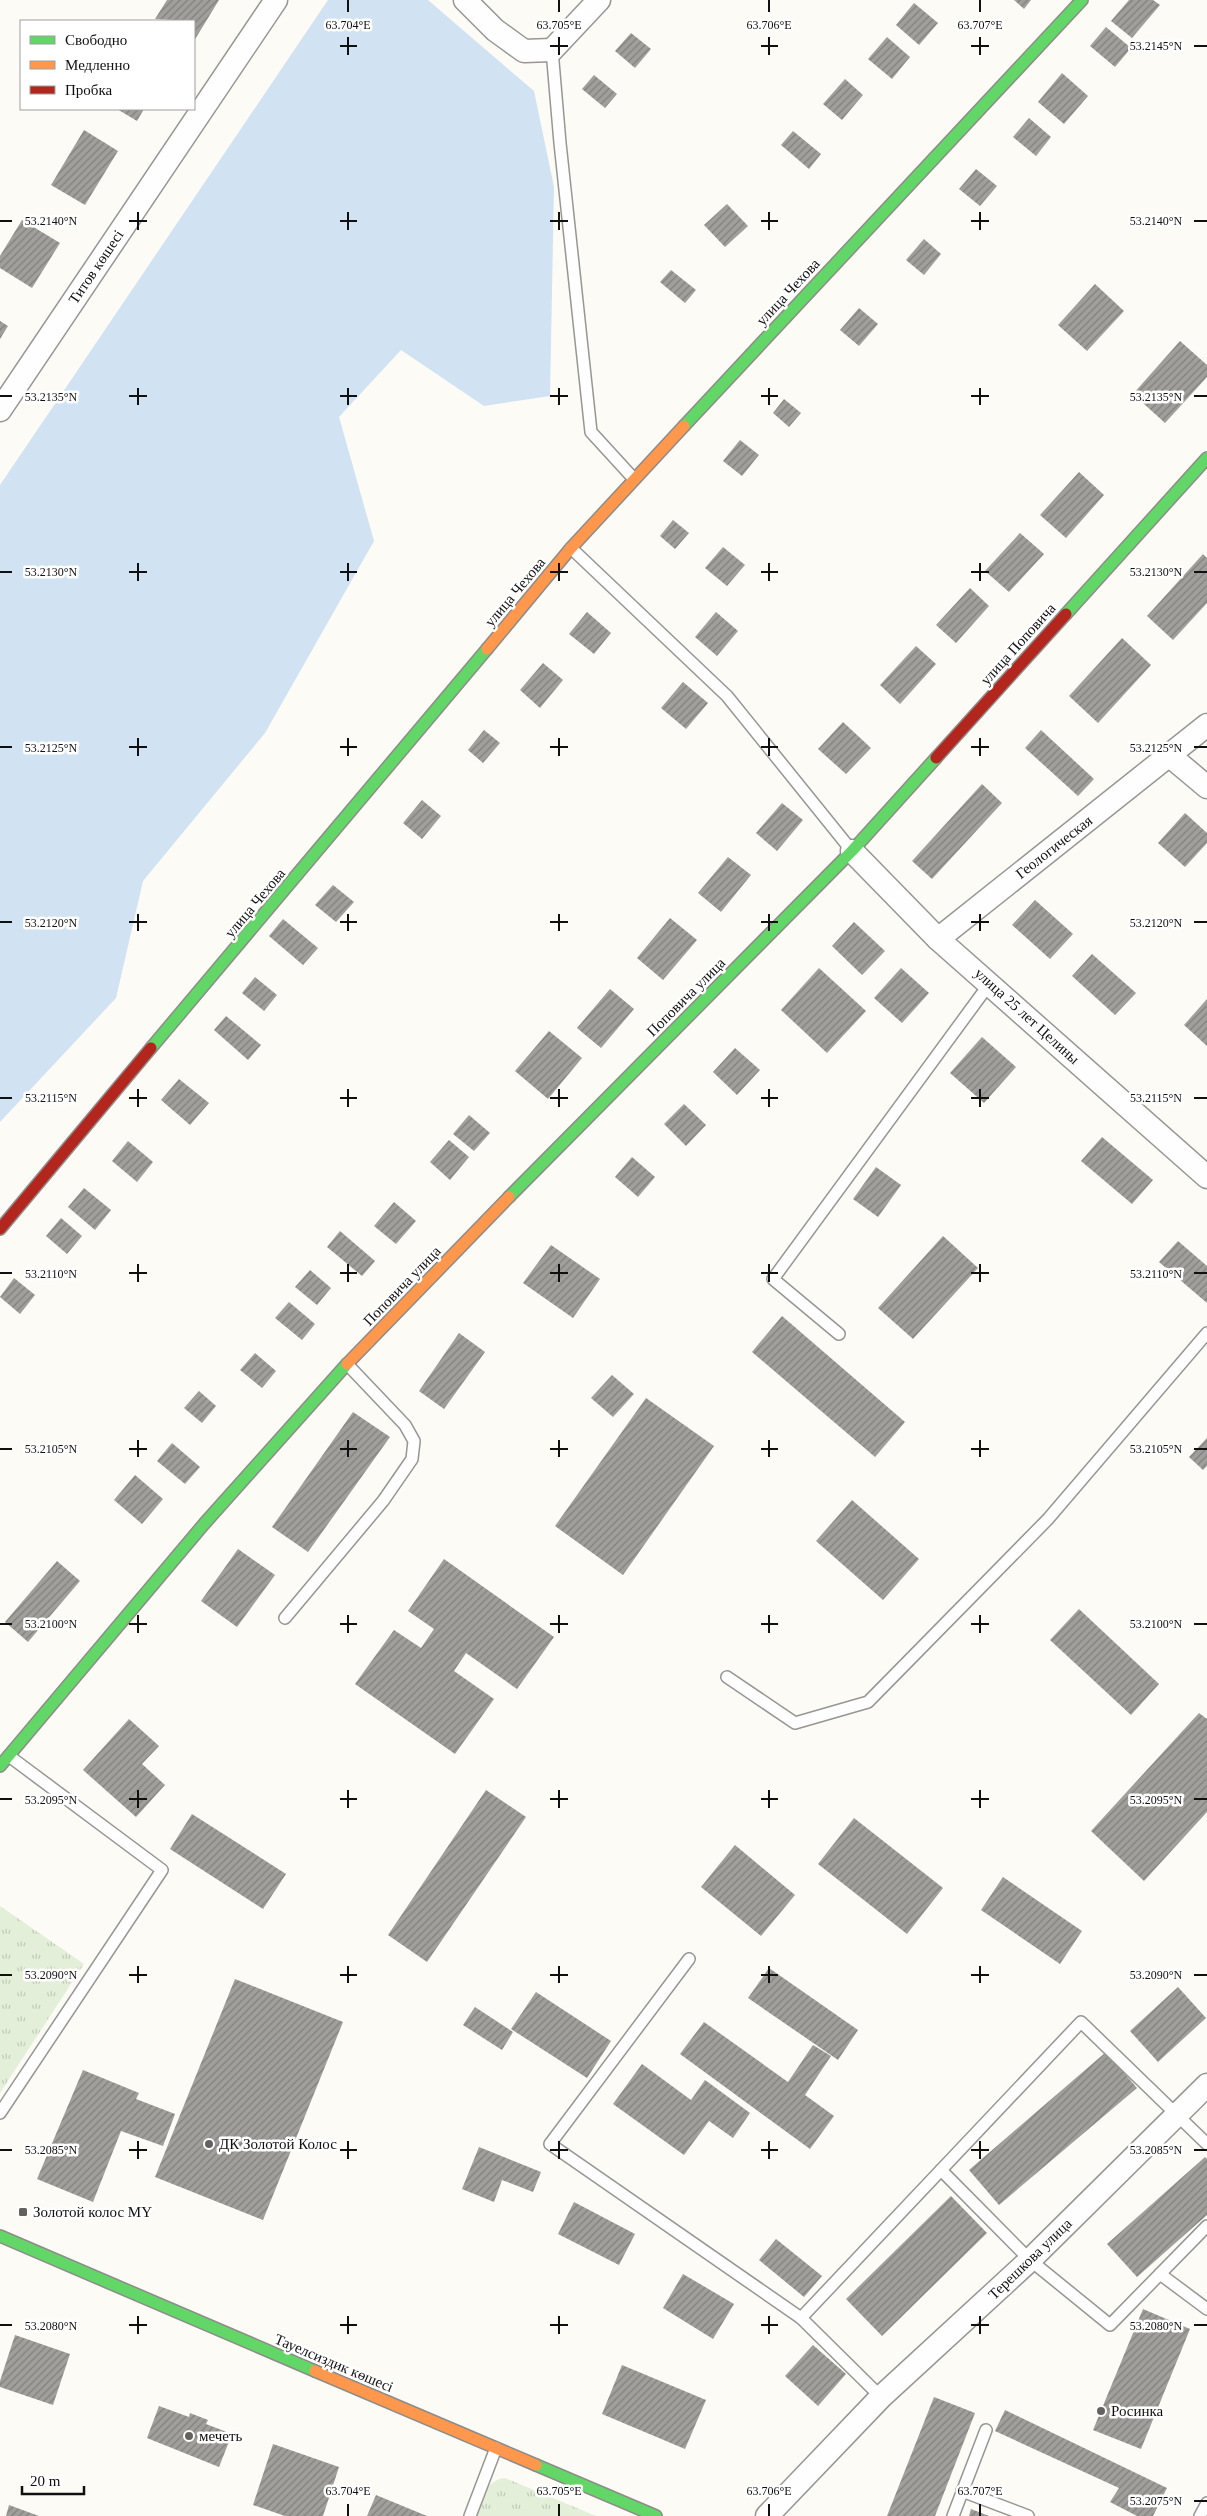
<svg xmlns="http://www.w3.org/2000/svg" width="1207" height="2516" viewBox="0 0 1207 2516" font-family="Georgia,serif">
<defs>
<pattern id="grass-tufts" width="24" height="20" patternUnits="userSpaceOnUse" patternTransform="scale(1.25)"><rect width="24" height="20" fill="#e3efd8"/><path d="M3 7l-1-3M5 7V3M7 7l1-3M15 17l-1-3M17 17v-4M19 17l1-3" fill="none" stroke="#c2ccb8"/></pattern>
<pattern id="building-hatch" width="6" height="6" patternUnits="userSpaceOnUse" patternTransform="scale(1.25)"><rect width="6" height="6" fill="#a09f9b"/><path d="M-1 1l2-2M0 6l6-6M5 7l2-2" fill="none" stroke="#81807d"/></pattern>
</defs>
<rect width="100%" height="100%" fill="#fcfbf6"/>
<g fill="url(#grass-tufts)">
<polygon points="0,1906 84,1964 0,2093"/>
<path d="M505 2478 596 2516H476C482 2500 485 2480 505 2478Z"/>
</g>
<polygon fill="#d1e2f2" points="328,0 428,0 534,91 554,187 550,396 484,406 401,350 339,417 374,541 265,733 143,881 116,998 0,1122 0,485"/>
<g fill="url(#building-hatch)">
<polygon points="167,0 219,0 194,41 194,21 155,19"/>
<polygon points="1014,0 1031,0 1024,9"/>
<polygon points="1129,0 1153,0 1160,5 1132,38 1111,21"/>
<polygon points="914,3 938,23 919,45 896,25"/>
<polygon points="1106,27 1131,48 1115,67 1090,46"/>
<polygon points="631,33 651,49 635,68 615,51"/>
<polygon points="887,37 910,57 892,79 868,59"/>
<polygon points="1062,73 1088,96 1064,124 1038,102"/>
<polygon points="594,75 617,94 605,108 582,89"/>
<polygon points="845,79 863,95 842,120 823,104"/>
<polygon points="117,109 144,109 137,121"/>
<polygon points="1029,118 1051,137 1036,156 1013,137"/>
<polygon points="84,130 118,151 85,205 51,185"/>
<polygon points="793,131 821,154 809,169 781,145"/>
<polygon points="976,169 997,186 980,206 959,189"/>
<polygon points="727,204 748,226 725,247 704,225"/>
<polygon points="22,220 60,243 32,288 0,268 0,256"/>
<polygon points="924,239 941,254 924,275 906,260"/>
<polygon points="671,270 696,290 685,303 660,282"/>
<polygon points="1095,284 1124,311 1087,351 1058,325"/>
<polygon points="859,308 878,324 859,346 840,330"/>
<polygon points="0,321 8,326 0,339"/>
<polygon points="1180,341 1207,365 1207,377 1165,423 1133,394"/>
<polygon points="784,399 801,413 789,427 773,413"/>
<polygon points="740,440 759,455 742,476 723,461"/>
<polygon points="1079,472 1104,495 1066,538 1040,515"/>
<polygon points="673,520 689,533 675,549 660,536"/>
<polygon points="1020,533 1044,554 1009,592 985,571"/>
<polygon points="723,547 745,565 727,586 705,568"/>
<polygon points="1203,554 1207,558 1207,603 1173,640 1147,616"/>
<polygon points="970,588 989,606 956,643 936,625"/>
<polygon points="587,612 611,633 594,654 569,634"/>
<polygon points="716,612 738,631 717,656 695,637"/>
<polygon points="1122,638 1151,665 1098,723 1069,696"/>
<polygon points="916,646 936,664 900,704 880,685"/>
<polygon points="543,663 563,680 540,708 520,690"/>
<polygon points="683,682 708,703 686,729 661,708"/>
<polygon points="843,722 871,748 846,774 818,749"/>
<polygon points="484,730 500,743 483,763 468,750"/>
<polygon points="1041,730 1094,779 1078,796 1025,748"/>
<polygon points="982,784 1002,803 932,879 912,861"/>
<polygon points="422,800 441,816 422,839 403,823"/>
<polygon points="782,803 803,820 777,851 756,833"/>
<polygon points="1185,813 1207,833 1207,843 1185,867 1158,843"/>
<polygon points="728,857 751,875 721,912 698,893"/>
<polygon points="333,885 354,902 336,922 315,905"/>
<polygon points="1035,900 1073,934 1050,959 1012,925"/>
<polygon points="670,918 697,940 663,980 637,958"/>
<polygon points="283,919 318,948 303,965 269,936"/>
<polygon points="854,922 885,951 862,975 832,946"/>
<polygon points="1092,954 1136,993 1115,1015 1072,976"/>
<polygon points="819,968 866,1011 827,1053 781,1010"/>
<polygon points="901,968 929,993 902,1023 874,998"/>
<polygon points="255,977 277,995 264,1011 242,993"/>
<polygon points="610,989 634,1009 601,1048 577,1028"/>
<polygon points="1207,999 1207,1046 1184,1025"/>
<polygon points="226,1016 261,1045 248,1060 214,1030"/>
<polygon points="549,1031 582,1058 548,1099 515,1071"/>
<polygon points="982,1037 1016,1067 984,1103 950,1073"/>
<polygon points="735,1048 760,1070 737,1095 713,1072"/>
<polygon points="179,1079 209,1103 190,1125 161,1100"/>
<polygon points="684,1104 706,1125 686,1146 664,1124"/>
<polygon points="469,1115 490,1133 474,1151 453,1134"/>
<polygon points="1102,1137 1153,1180 1132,1204 1081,1161"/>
<polygon points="449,1140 469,1157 450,1180 430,1162"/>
<polygon points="128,1141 153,1162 137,1182 112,1161"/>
<polygon points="632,1157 655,1177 638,1197 615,1177"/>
<polygon points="876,1167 901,1185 878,1217 853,1199"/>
<polygon points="84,1188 111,1210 95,1230 68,1207"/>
<polygon points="394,1202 416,1221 396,1244 374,1226"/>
<polygon points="61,1218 82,1236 67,1254 46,1236"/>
<polygon points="340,1231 375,1261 362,1276 327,1247"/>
<polygon points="943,1236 978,1268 913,1339 878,1308"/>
<polygon points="1178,1241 1207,1266 1207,1303 1159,1262"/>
<polygon points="551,1245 600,1279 573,1318 523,1283"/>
<polygon points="310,1270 331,1288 317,1305 295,1287"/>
<polygon points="14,1278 35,1295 20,1314 0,1297"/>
<polygon points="289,1302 315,1324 302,1340 275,1318"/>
<polygon points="782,1316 905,1422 875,1457 752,1352"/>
<polygon points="459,1333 485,1352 444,1409 419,1391"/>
<polygon points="255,1353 276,1371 262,1388 240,1370"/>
<polygon points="612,1375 634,1394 613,1417 591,1398"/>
<polygon points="199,1391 216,1406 202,1423 184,1408"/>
<polygon points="646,1398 714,1446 623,1575 555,1526"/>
<polygon points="353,1412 390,1437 308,1552 272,1527"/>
<polygon points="1207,1438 1207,1466 1203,1470 1189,1457"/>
<polygon points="172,1443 200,1467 185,1484 157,1461"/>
<polygon points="135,1475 163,1499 142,1524 114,1500"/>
<polygon points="852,1500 919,1559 883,1600 816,1541"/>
<polygon points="238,1549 275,1575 237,1627 201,1601"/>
<polygon points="444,1559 554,1637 517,1689 466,1653 454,1671 494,1699 455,1754 355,1684 394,1630 421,1648 434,1629 408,1611"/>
<polygon points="57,1561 80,1581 28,1642 5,1622"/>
<polygon points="1079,1609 1159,1684 1131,1715 1050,1640"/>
<polygon points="1199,1713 1207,1719 1207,1812 1144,1881 1091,1831"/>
<polygon points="129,1719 159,1746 142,1764 165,1785 136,1817 83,1770"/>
<polygon points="486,1790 526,1817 427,1962 388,1935"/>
<polygon points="192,1814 286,1874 263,1909 170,1849"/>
<polygon points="854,1818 943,1888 907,1934 818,1864"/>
<polygon points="735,1845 795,1895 761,1936 701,1887"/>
<polygon points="1003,1877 1082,1931 1060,1964 981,1910"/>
<polygon points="769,1968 858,2030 838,2060 748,1998"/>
<polygon points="235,1979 343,2022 263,2220 155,2177"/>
<polygon points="1178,1987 1206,2018 1158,2062 1130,2031"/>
<polygon points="536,1992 611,2041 587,2078 511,2029"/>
<polygon points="475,2007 513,2032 502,2050 463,2025"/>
<polygon points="704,2022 788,2082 813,2045 831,2056 805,2095 834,2116 810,2149 680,2054"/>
<polygon points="1106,2052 1137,2088 999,2205 969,2170"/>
<polygon points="642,2064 691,2100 705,2080 750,2113 733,2138 709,2121 684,2155 613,2104"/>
<polygon points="83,2070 139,2093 136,2099 175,2114 163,2146 121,2131 93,2202 37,2179"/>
<polygon points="479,2147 541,2172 533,2192 502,2180 494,2202 462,2189"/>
<polygon points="1205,2157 1207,2159 1207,2215 1137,2277 1107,2244"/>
<polygon points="951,2196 987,2233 882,2336 846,2299"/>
<polygon points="574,2202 635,2234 619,2265 558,2234"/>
<polygon points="776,2239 822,2276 804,2297 759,2260"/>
<polygon points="683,2274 734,2304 713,2339 663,2308"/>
<polygon points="1143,2309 1190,2329 1141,2449 1093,2430"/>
<polygon points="15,2335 70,2354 53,2405 0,2387 0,2381"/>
<polygon points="813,2345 846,2374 818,2406 785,2376"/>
<polygon points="622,2365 706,2400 685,2449 602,2414"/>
<polygon points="934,2397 975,2413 935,2516 887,2516"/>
<polygon points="159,2406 189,2417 190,2413 208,2420 206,2424 232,2434 219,2467 147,2438"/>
<polygon points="1005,2410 1167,2488 1153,2516 1137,2516 1110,2502 1119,2488 995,2431"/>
<polygon points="273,2444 339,2467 323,2516 285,2516 253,2505"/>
<polygon points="376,2495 427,2516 367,2516"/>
<polygon points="9,2505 39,2516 6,2516"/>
<polygon points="971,2509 989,2516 969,2516"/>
</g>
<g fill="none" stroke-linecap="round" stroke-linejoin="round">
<g stroke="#969694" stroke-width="14">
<g id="lane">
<polyline points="552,50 560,143 591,432 634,479"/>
<polyline points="571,548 727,696 852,851"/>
<polyline points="839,1334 773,1279 990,983"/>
<polyline points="285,1618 383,1501 412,1459 414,1441 405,1425 347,1364"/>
<polyline points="727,1677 795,1723 868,1702 1048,1519 1207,1333"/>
<polyline points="689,1959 550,2144 801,2318 881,2397"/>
<polyline points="0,2113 162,1870 9,1756"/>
<polyline points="941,2170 1030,2260 1110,2325 1207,2226"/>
<polyline points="1160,2274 1207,2309"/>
<polyline points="801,2318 1081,2022 1207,2144"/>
<polyline points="962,2491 1028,2516"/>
<polyline points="470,2516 496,2448"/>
<polyline points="953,2516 986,2430"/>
<polyline points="1200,2516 1207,2503"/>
</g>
</g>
<g stroke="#969694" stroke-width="25">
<g id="street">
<polyline points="465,0 495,30 524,51 552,50 599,0"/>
<polyline points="0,410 276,0"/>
<polyline points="1170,756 1207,787"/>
<polyline points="852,851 938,939 1207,1177"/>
<polyline points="938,939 1207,725"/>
<polyline points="767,2516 881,2397 1030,2260 1207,2085"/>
</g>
</g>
<g stroke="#8d8c8a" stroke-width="14">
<g id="fast">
<polyline points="684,426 1082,0"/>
<polyline points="1066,614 1207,458"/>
<polyline points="151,1048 487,649"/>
<polyline points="509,1197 852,851 936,758"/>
<polyline points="0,1766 204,1524 347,1364"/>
<polyline points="0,2236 315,2371"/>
<polyline points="536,2465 656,2516"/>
</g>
</g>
<g stroke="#8d8c8a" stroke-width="14">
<g id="slow">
<polyline points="487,649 571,548 684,426"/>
<polyline points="347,1364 509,1197"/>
<polyline points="315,2371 536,2465"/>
</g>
</g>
<g stroke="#8d8c8a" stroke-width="14">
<g id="jam">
<polyline points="936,758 1066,614"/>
<polyline points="0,1229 151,1048"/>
</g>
</g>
<use href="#lane" stroke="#fffefe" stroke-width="11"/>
<use href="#street" stroke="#fffefe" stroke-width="22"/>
<use href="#fast" stroke="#63d668" stroke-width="11"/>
<use href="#slow" stroke="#ff974d" stroke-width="11"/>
<use href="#jam" stroke="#b3261e" stroke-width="11"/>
</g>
<path fill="none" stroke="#101010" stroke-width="2" d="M348 0V12M559 0V12M769 0V12M980 0V12M348 37V55M559 37V55M769 37V55M980 37V55M340 46H357M550 46H568M761 46H778M971 46H989M1194 46H1207M138 212V230M348 212V230M559 212V230M769 212V230M980 212V230M0 221H12M129 221H147M340 221H357M550 221H568M761 221H778M971 221H989M1194 221H1207M138 388V405M348 388V405M559 388V405M769 388V405M980 388V405M0 396H12M129 396H147M340 396H357M550 396H568M761 396H778M971 396H989M1194 396H1207M138 563V581M348 563V581M559 563V581M769 563V581M980 563V581M0 572H12M129 572H147M340 572H357M550 572H568M761 572H778M971 572H989M1194 572H1207M138 738V756M348 738V756M559 738V756M769 738V756M980 738V756M0 747H12M129 747H147M340 747H357M550 747H568M761 747H778M971 747H989M1194 747H1207M138 914V931M348 914V931M559 914V931M769 914V931M980 914V931M0 922H12M129 922H147M340 922H357M550 922H568M761 922H778M971 922H989M1194 922H1207M138 1089V1107M348 1089V1107M559 1089V1107M769 1089V1107M980 1089V1107M0 1098H12M129 1098H147M340 1098H357M550 1098H568M761 1098H778M971 1098H989M1194 1098H1207M138 1264V1282M348 1264V1282M559 1264V1282M769 1264V1282M980 1264V1282M0 1273H12M129 1273H147M340 1273H357M550 1273H568M761 1273H778M971 1273H989M1194 1273H1207M138 1440V1457M348 1440V1457M559 1440V1457M769 1440V1457M980 1440V1457M0 1449H12M129 1449H147M340 1449H357M550 1449H568M761 1449H778M971 1449H989M1194 1449H1207M138 1615V1633M348 1615V1633M559 1615V1633M769 1615V1633M980 1615V1633M0 1624H12M129 1624H147M340 1624H357M550 1624H568M761 1624H778M971 1624H989M1194 1624H1207M138 1790V1808M348 1790V1808M559 1790V1808M769 1790V1808M980 1790V1808M0 1799H12M129 1799H147M340 1799H357M550 1799H568M761 1799H778M971 1799H989M1194 1799H1207M138 1966V1983M348 1966V1983M559 1966V1983M769 1966V1983M980 1966V1983M0 1975H12M129 1975H147M340 1975H357M550 1975H568M761 1975H778M971 1975H989M1194 1975H1207M138 2141V2159M348 2141V2159M559 2141V2159M769 2141V2159M980 2141V2159M0 2150H12M129 2150H147M340 2150H357M550 2150H568M761 2150H778M971 2150H989M1194 2150H1207M138 2316V2334M348 2316V2334M559 2316V2334M769 2316V2334M980 2316V2334M0 2325H12M129 2325H147M340 2325H357M550 2325H568M761 2325H778M971 2325H989M1194 2325H1207M1194 2501H1207M348 2504V2516M559 2504V2516M769 2504V2516M980 2504V2516"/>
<g fill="#636260" stroke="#fff" stroke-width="2">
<circle cx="209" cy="2144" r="5"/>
<rect x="18" y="2207" width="10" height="10" rx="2.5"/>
<circle cx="1101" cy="2411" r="5"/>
<circle cx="189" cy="2436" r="5"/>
</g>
<g text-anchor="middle" stroke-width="5" stroke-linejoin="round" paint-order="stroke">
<g font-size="15" fill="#101010" stroke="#fff">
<text transform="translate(96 267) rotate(-56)" y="5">Титов көшесі</text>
<text transform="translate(788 292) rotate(-47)" y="5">улица Чехова</text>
<text transform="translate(515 592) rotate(-50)" y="5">улица Чехова</text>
<text transform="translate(1018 644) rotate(-48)" y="5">улица Поповича</text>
<text transform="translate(1054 847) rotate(-38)" y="5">Геологическая</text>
<text transform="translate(255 903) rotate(-50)" y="5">улица Чехова</text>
<text transform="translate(686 997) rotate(-45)" y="5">Поповича улица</text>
<text transform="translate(1027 1016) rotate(42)" y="5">улица 25 лет Целины</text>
<text transform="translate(402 1286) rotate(-46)" y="5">Поповича улица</text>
<text transform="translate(1030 2259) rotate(-44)" y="5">Терешкова улица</text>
<text transform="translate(334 2363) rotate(23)" y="5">Тауелсиздик көшесі</text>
</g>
<g font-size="15" fill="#101010" stroke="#fff" text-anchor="start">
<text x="219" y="2149">ДК Золотой Колос</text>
<text x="33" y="2217">Золотой колос МҮ</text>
<text x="1111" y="2416">Росинка</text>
<text x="199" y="2441">мечеть</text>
</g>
</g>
<g font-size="12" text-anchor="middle" fill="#101010" stroke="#fff" stroke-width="5" stroke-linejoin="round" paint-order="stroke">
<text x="348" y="29">63.704°E</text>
<text x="559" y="29">63.705°E</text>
<text x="769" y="29">63.706°E</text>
<text x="980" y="29">63.707°E</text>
<text x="1156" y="50">53.2145°N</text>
<text x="51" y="225">53.2140°N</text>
<text x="1156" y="225">53.2140°N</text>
<text x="51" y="401">53.2135°N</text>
<text x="1156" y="401">53.2135°N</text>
<text x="51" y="576">53.2130°N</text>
<text x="1156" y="576">53.2130°N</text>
<text x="51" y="752">53.2125°N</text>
<text x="1156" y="752">53.2125°N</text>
<text x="51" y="927">53.2120°N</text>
<text x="1156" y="927">53.2120°N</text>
<text x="51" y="1102">53.2115°N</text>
<text x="1156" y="1102">53.2115°N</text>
<text x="51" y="1278">53.2110°N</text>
<text x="1156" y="1278">53.2110°N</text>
<text x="51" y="1453">53.2105°N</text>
<text x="1156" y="1453">53.2105°N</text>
<text x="51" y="1628">53.2100°N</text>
<text x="1156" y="1628">53.2100°N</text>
<text x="51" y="1804">53.2095°N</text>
<text x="1156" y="1804">53.2095°N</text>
<text x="51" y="1979">53.2090°N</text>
<text x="1156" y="1979">53.2090°N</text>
<text x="51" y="2154">53.2085°N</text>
<text x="1156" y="2154">53.2085°N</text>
<text x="51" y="2330">53.2080°N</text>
<text x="1156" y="2330">53.2080°N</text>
<text x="348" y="2495">63.704°E</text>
<text x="559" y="2495">63.705°E</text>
<text x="769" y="2495">63.706°E</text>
<text x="980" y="2495">63.707°E</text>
<text x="1156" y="2505">53.2075°N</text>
</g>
<rect x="20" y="20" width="175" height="90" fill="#ffffff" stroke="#9f9f9f"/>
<rect x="30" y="36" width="25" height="8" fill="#63d668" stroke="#9f9f9f"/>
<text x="65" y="45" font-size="15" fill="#101010">Свободно</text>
<rect x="30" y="61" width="25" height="8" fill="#ff974d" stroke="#9f9f9f"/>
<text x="65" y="70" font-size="15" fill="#101010">Медленно</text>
<rect x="30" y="86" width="25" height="8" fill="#b3261e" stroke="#9f9f9f"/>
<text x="65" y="95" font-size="15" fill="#101010">Пробка</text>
<path d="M22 2486v8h62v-8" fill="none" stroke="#101010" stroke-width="2.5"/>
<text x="30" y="2486" font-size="15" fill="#101010" stroke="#ffffff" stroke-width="4" paint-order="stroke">20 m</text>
</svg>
